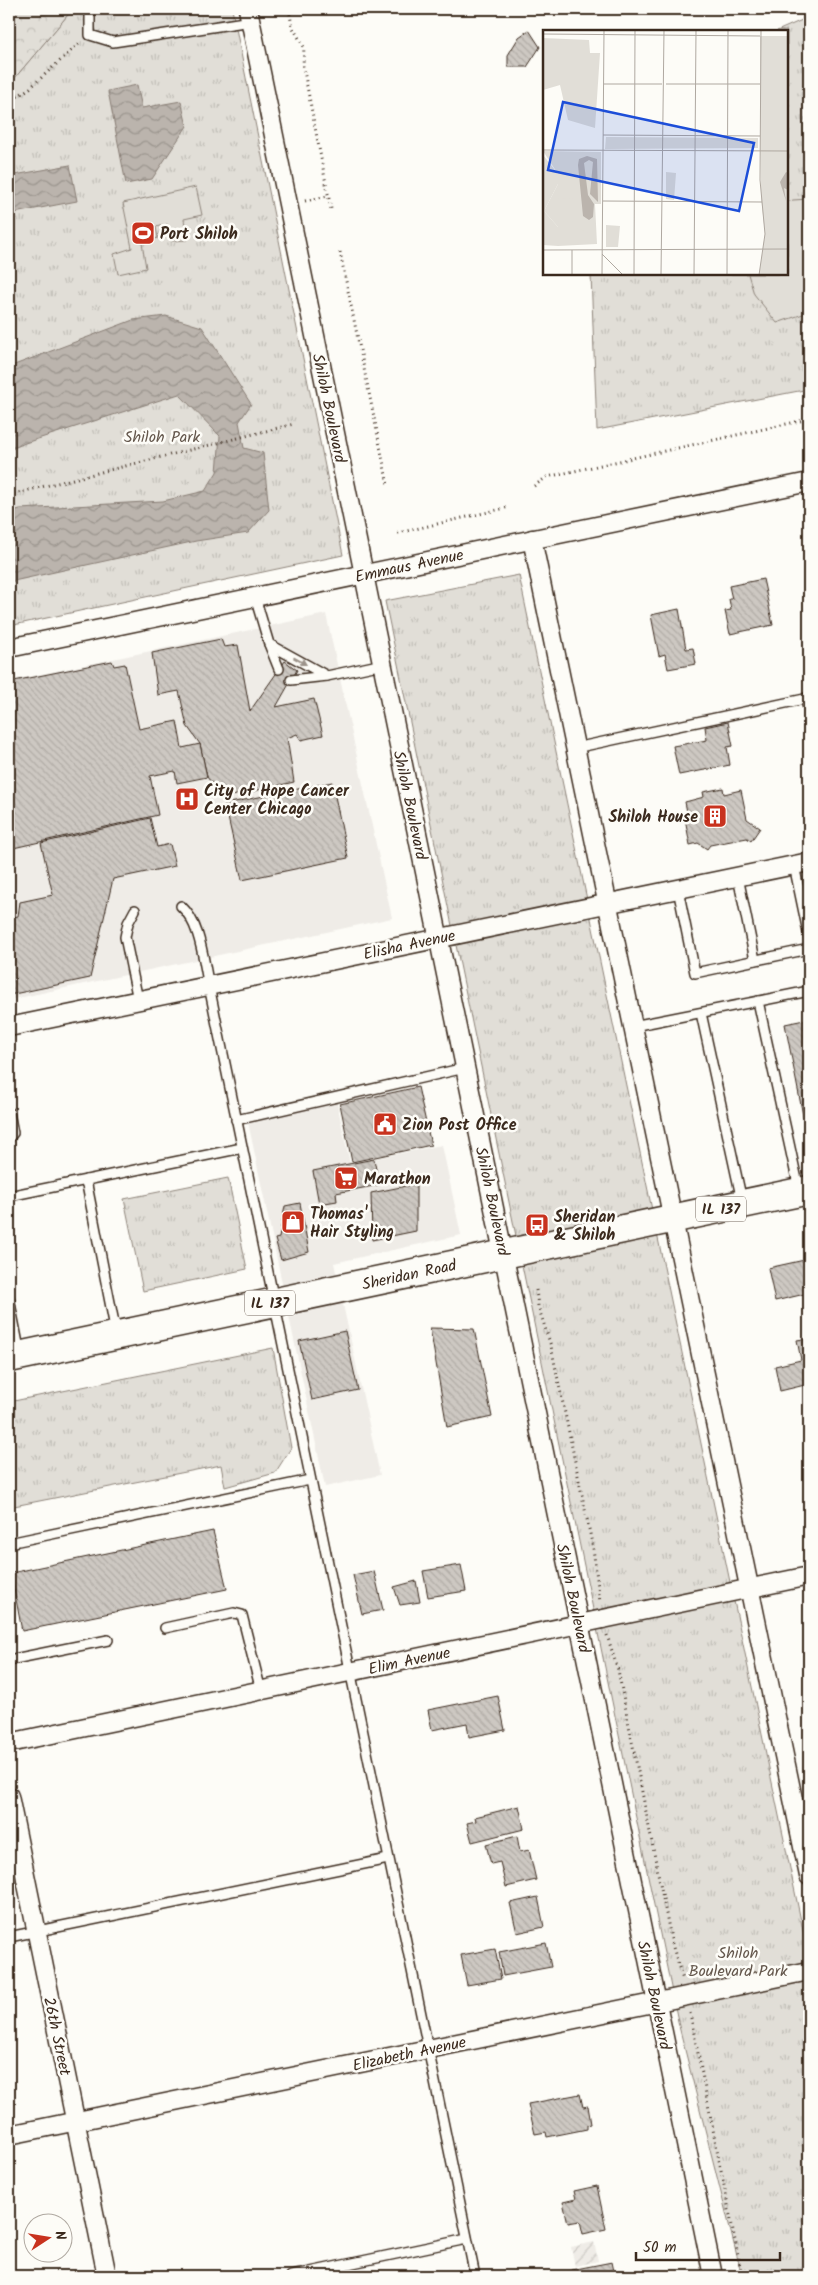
<svg xmlns="http://www.w3.org/2000/svg" width="818" height="2285" viewBox="0 0 818 2285" font-family="Kalam,sans-serif">
<defs>
<pattern id="industrial-furrows" width="10" height="10" patternUnits="userSpaceOnUse" patternTransform="scale(1.25)"><rect width="10" height="10" fill="#efece7"/><path d="M-1 1l2-2M0 10L10 0M9 11l2-2" fill="none" stroke="#cecbc6"/></pattern>
<pattern id="forest-crowns" width="20" height="18" patternUnits="userSpaceOnUse" patternTransform="scale(1.25)"><rect width="20" height="18" fill="#e1ded7"/><path d="M2 6a3 3 0 1 1 6 0M12 15a3 3 0 1 1 6 0" fill="none" stroke="#c2bfb8"/></pattern>
<pattern id="park-tufts" width="24" height="20" patternUnits="userSpaceOnUse" patternTransform="scale(1.25)"><rect width="24" height="20" fill="#e1ded7"/><path d="M3 7l-1-3M5 7V3M7 7l1-3M15 17l-1-3M17 17v-4M19 17l1-3" fill="none" stroke="#c2bfb8"/></pattern>
<pattern id="water-waves" width="16" height="10" patternUnits="userSpaceOnUse" patternTransform="scale(1.25)"><rect width="16" height="10" fill="#bbb4ad"/><path d="M0 5q4-4 8 0t8 0" fill="none" stroke="#99938c"/></pattern>
<pattern id="building-back-hatch" width="6" height="6" patternUnits="userSpaceOnUse" patternTransform="scale(1.25)"><rect width="6" height="6" fill="#cdc8c2"/><path d="M-1 5l2 2M0 0l6 6M5-1l2 2" fill="none" stroke="#b1aca6"/></pattern>
</defs>
<rect width="100%" height="100%" fill="#fdfcf7"/>
<filter id="ink" filterUnits="userSpaceOnUse"><feTurbulence type="fractalNoise" baseFrequency=".02" numOctaves="2"/><feDisplacementMap in="SourceGraphic" scale="10" xChannelSelector="R" yChannelSelector="G"/><feConvolveMatrix kernelMatrix="1 2 1 2 8 2 1 2 1" color-interpolation-filters="sRGB"/></filter>
<g filter="url(#ink)">
<g fill="#efece7">
<polygon points="326,614 392,918 9,1000 9,681"/>
<polygon points="337,1103 350,1163 442,1145 461,1235 334,1263 380,1475 325,1487 248,1122"/>
</g>
<polygon fill="url(#industrial-furrows)" points="594,2242 598,2261 575,2266 571,2247"/>
<polygon fill="url(#forest-crowns)" stroke="#8e847a" points="9,9 73,9 9,85"/>
<g fill="url(#park-tufts)" stroke="#8e847a">
<polygon points="73,9 232,9 343,555 9,626 9,85"/>
<polygon points="809,17 809,389 597,430 591,274 787,274 787,31 777,31"/>
<polygon points="519,575 809,1959 809,2276 742,2276 679,2026 385,601"/>
<polygon points="228,1178 247,1269 143,1291 124,1199"/>
<polygon points="273,1348 291,1448 275,1473 225,1487 221,1465 9,1507 9,1402"/>
</g>
<g fill="#e1ded7" stroke="#8e847a">
<polygon points="196,187 202,215 184,219 187,240 171,241 167,224 156,227 158,238 142,243 146,268 118,274 114,254 132,248 123,203"/>
<polygon points="809,199 809,312 777,323 754,294 748,274 787,274 787,202 793,200"/>
</g>
<g fill="url(#water-waves)" stroke="#887d74">
<polygon points="137,85 142,108 181,101 187,126 152,179 126,184 108,91"/>
<polygon points="70,165 77,201 9,214 9,176"/>
<polygon points="166,316 202,327 251,404 239,422 244,448 263,453 269,510 248,533 196,541 9,582 9,512 20,509 163,501 205,491 217,472 220,436 179,394 25,443 9,450 9,367 133,320"/>
</g>
<g fill="url(#building-back-hatch)" stroke="#3b2a1e">
<polygon points="529,30 540,47 527,67 508,67 508,55 519,37"/>
<polygon points="763,579 773,625 730,634 725,611 731,610 729,599 732,599 729,586"/>
<polygon points="679,609 686,649 693,648 696,664 668,669 665,654 659,656 651,615"/>
<polygon points="221,639 224,647 238,645 250,711 285,661 297,670 276,707 314,699 323,735 301,740 297,734 287,738 294,782 223,798 207,777 200,744 187,726 179,691 158,695 152,653"/>
<polygon points="112,661 114,666 125,664 139,729 177,721 182,748 200,744 207,777 177,783 175,771 150,776 158,815 9,849 9,682"/>
<polygon points="728,722 733,746 727,747 730,765 679,775 673,746 707,740 705,727"/>
<polygon points="332,782 348,858 242,880 225,804"/>
<polygon points="723,788 724,794 741,790 747,819 760,828 751,841 747,838 710,845 707,849 698,843 690,845 684,813 687,812 685,802 704,797 703,792"/>
<polygon points="150,818 157,847 170,844 175,866 113,879 90,978 9,995 9,918 18,916 20,902 53,895 41,843"/>
<polygon points="809,1019 809,1146 785,1024"/>
<polygon points="418,1087 431,1145 352,1162 340,1104"/>
<polygon points="374,1159 379,1185 336,1193 337,1201 319,1204 313,1171"/>
<polygon points="416,1184 416,1231 372,1240 371,1193"/>
<polygon points="300,1203 309,1252 281,1260 275,1239 279,1238 285,1206"/>
<polygon points="809,1259 809,1293 775,1301 768,1268"/>
<polygon points="430,1328 474,1329 492,1417 447,1427"/>
<polygon points="345,1331 358,1390 312,1400 299,1341"/>
<polygon points="809,1338 809,1384 780,1391 775,1366 801,1360 797,1340"/>
<polygon points="213,1531 227,1589 22,1631 11,1573"/>
<polygon points="461,1565 466,1591 428,1597 423,1571"/>
<polygon points="374,1571 383,1610 362,1614 353,1575"/>
<polygon points="416,1581 420,1602 400,1605 394,1587"/>
<polygon points="498,1696 505,1730 469,1737 467,1723 432,1730 428,1710"/>
<polygon points="519,1806 524,1829 472,1842 467,1823 476,1821 475,1817"/>
<polygon points="517,1836 520,1852 529,1850 536,1880 506,1887 500,1862 491,1864 486,1844"/>
<polygon points="538,1897 544,1927 517,1933 510,1903"/>
<polygon points="546,1943 551,1967 503,1976 499,1952"/>
<polygon points="495,1949 501,1979 467,1985 461,1955"/>
<polygon points="580,2094 583,2107 588,2106 591,2124 587,2125 587,2129 547,2137 546,2132 535,2134 528,2104"/>
<polygon points="597,2186 606,2229 583,2234 580,2221 568,2223 563,2202 576,2199 574,2191"/>
<polygon points="612,2262 615,2276 572,2276 571,2270"/>
</g>
<g fill="none" stroke-linecap="round" stroke-linejoin="round">
<g stroke="#3b2a1e" stroke-width="12">
<g id="lane">
<polyline points="90,9 90,35 113,42 251,21"/>
<polyline points="255,597 269,644 327,676 383,664"/>
<polyline points="269,644 279,669"/>
<polyline points="291,680 327,676"/>
<polyline points="806,698 809,714"/>
<polyline points="575,748 809,698"/>
<polyline points="794,865 809,937"/>
<polyline points="738,877 755,960"/>
<polyline points="678,889 695,973 809,949"/>
<path d="M181 906C201 924 203 960 209 986L475 2276"/>
<polyline points="135,910 128,923 125,937 138,1000"/>
<polyline points="758,1001 799,1189"/>
<polyline points="701,1013 742,1201"/>
<polyline points="633,1026 809,991"/>
<polyline points="9,1112 13,1133 9,1138"/>
<polyline points="236,1120 465,1068"/>
<polyline points="86,1180 116,1333"/>
<polyline points="9,1196 242,1148"/>
<polyline points="9,1298 20,1354"/>
<polyline points="9,1543 310,1480"/>
<polyline points="165,1628 234,1613 242,1615 261,1691"/>
<polyline points="9,1660 108,1640"/>
<polyline points="9,1937 388,1859"/>
<polyline points="291,2276 467,2239"/>
</g>
</g>
<g stroke="#3b2a1e" stroke-width="21">
<g id="street">
<polyline points="248,9 713,2276"/>
<polyline points="532,539 809,1876"/>
<polyline points="9,648 809,482"/>
<polyline points="9,1027 809,862"/>
<polyline points="9,1743 809,1576"/>
<polyline points="9,1796 107,2276"/>
<polyline points="9,2135 809,1971"/>
</g>
</g>
<g stroke="#3b2a1e" stroke-width="31">
<polyline id="primary" points="9,1358 809,1190"/>
</g>
<g stroke="#3b2a1e" stroke-width="3" stroke-dasharray="1 4" stroke-linecap="butt">
<polyline points="289,9 292,26 304,47 303,66 331,209"/>
<polyline points="9,102 30,88 81,42"/>
<polyline points="305,201 328,196"/>
<polyline points="340,252 388,485"/>
<polyline points="534,486 547,477 809,419"/>
<polyline points="9,495 294,424"/>
<polyline points="398,533 510,507"/>
<polyline points="536,1290 538,1306 551,1346 593,1548 600,1602"/>
<polyline points="607,1635 618,1670 672,1944 683,1980"/>
<polyline points="690,2013 742,2276"/>
</g>
<use href="#lane" stroke="#fdfcf7" stroke-width="9"/>
<use href="#street" stroke="#fdfcf7" stroke-width="18"/>
<use href="#primary" stroke="#fdfcf7" stroke-width="28"/>
</g>
<defs><path id="oneway-solid" d="M-6-.8H1V-3.2L6.5 0L1 3.2V.8H-6Z" transform="scale(1.25)"/></defs>
<use fill="#9c938a" href="#oneway-solid" transform="translate(300 661) rotate(29)"/>
</g>
<defs>
<g id="stadium-square" transform="scale(1.25)"><rect x="-9" y="-9" width="18" height="18" rx="4" fill="#c8321e" stroke="#fdfcf7"/><path d="M0-5a6.5 5 0 1 0 0 10a6.5 5 0 1 0 0-10ZM-3.5-1.8h7v3.6h-7Z" fill="#fff"/></g>
<g id="hospital-square" transform="scale(1.25)"><rect x="-9" y="-9" width="18" height="18" rx="4" fill="#c8321e" stroke="#fdfcf7"/><path d="M-5-5h3v3.5h4V-5h3V5h-3V1.5h-4V5h-3Z" fill="#fff"/></g>
<g id="building-square" transform="scale(1.25)"><rect x="-9" y="-9" width="18" height="18" rx="4" fill="#c8321e" stroke="#fdfcf7"/><path d="M-4-6H4V6H1V3H-1V6H-4ZM-2.5-4.3h1.7v1.8h-1.7ZM.8-4.3h1.7v1.8H.8ZM-2.5-1h1.7V.8h-1.7ZM.8-1h1.7V.8H.8Z" fill="#fff"/></g>
<g id="civic-square" transform="scale(1.25)"><rect x="-9" y="-9" width="18" height="18" rx="4" fill="#c8321e" stroke="#fdfcf7"/><path d="M-.6-6.5H3V-4.5H.6V-3L4-1V1h2V6H-6V1h2V-1L-.6-3ZM-1.2 2.5V6h2.4V2.5Z" fill="#fff"/></g>
<g id="supermarket-square" transform="scale(1.25)"><rect x="-9" y="-9" width="18" height="18" rx="4" fill="#c8321e" stroke="#fdfcf7"/><path d="M-6-5.5h2.5l.6 2H6L4.5 2H-2.5L-4.4-4H-6ZM-1.5 3.2a1.3 1.3 0 1 0 .1 0ZM3 3.2a1.3 1.3 0 1 0 .1 0Z" fill="#fff"/></g>
<g id="shop-square" transform="scale(1.25)"><rect x="-9" y="-9" width="18" height="18" rx="4" fill="#c8321e" stroke="#fdfcf7"/><path d="M-5-2.5h2.3a2.7 3.5 0 0 1 5.4 0H5L5.5 6h-11ZM-1.5-2.5h3a1.5 2.3 0 0 0-3 0Z" fill="#fff"/></g>
<g id="bus-square" transform="scale(1.25)"><rect x="-9" y="-9" width="18" height="18" rx="4" fill="#c8321e" stroke="#fdfcf7"/><path d="M-5-6H5V4H4V6H2V4H-2V6H-4V4H-5ZM-3.5-4V0h7V-4ZM-3.5 1.2v1.5H-2V1.2ZM2 1.2v1.5H3.5V1.2Z" fill="#fff"/></g>
</defs>
<g fill-rule="evenodd">
<use href="#stadium-square" x="143" y="233"/>
<use href="#hospital-square" x="187" y="799"/>
<use href="#building-square" x="715" y="816"/>
<use href="#civic-square" x="385" y="1124"/>
<use href="#supermarket-square" x="346" y="1178"/>
<use href="#shop-square" x="293" y="1222"/>
<use href="#bus-square" x="537" y="1225"/>
</g>
<g text-anchor="middle" stroke-width="5" stroke-linejoin="round" paint-order="stroke">
<g fill="#fdfcf7" stroke="#75695f" stroke-width="1">
<rect x="696" y="1196.5" width="50" height="25" rx="4"/>
<rect x="245" y="1290.5" width="50" height="25" rx="4"/>
</g>
<g font-size="15" font-weight="bold" fill="#3b2a1e">
<text x="721" y="1214">IL 137</text>
<text x="270" y="1308">IL 137</text>
</g>
<g font-size="16" font-weight="bold" fill="#3b2a1e" stroke="#fdfcf7" text-anchor="start">
<text x="160" y="239">Port Shiloh</text>
<text x="204" y="796">City of Hope Cancer<tspan x="204" dy="18">Center Chicago</tspan></text>
<text x="698" y="822" text-anchor="end">Shiloh House</text>
<text x="402" y="1130">Zion Post Office</text>
<text x="364" y="1184">Marathon</text>
<text x="310" y="1219">Thomas'<tspan x="310" dy="18">Hair Styling</tspan></text>
<text x="554" y="1222">Sheridan<tspan x="554" dy="18">&amp; Shiloh</tspan></text>
</g>
<g font-size="16" fill="#3b2a1e" stroke="#fdfcf7">
<text transform="translate(330 408) rotate(78)" y="6">Shiloh Boulevard</text>
<text transform="translate(409 565) rotate(-12)" y="6">Emmaus Avenue</text>
<text transform="translate(411 805) rotate(78)" y="6">Shiloh Boulevard</text>
<text transform="translate(409 944) rotate(-12)" y="6">Elisha Avenue</text>
<text transform="translate(493 1201) rotate(78)" y="6">Shiloh Boulevard</text>
<text transform="translate(409 1274) rotate(-12)" y="6">Sheridan Road</text>
<text transform="translate(574 1598) rotate(78)" y="6">Shiloh Boulevard</text>
<text transform="translate(409 1660) rotate(-12)" y="6">Elim Avenue</text>
<text transform="translate(655 1995) rotate(78)" y="6">Shiloh Boulevard</text>
<text transform="translate(58 2036) rotate(78)" y="6">26th Street</text>
<text transform="translate(409 2053) rotate(-12)" y="6">Elizabeth Avenue</text>
</g>
<g font-size="16" fill="#64574c" stroke="#fdfcf7">
<text x="162" y="442">Shiloh Park</text>
<text x="738" y="1958">Shiloh<tspan x="738" dy="18">Boulevard Park</tspan></text>
</g>
</g>
<g transform="translate(543 30)">
<rect width="245" height="245" fill="#fdfcf7"/>
<path d="M63 195 77 196 75 217H63Z" fill="#e1ded7"/>
<path d="M0 125 15 144V154L1 181 15 197V216L0 215Z" fill="#e1ded7"/>
<path d="M217 6H245V245H216L222 204 218 167ZM0 8 46 10 47 23H57L52 98 25 90 17 55 0 60ZM63 107 215 108V118L62 119ZM0 121 58 122V174H52L54 214 15 216V197L1 181 15 154V144ZM123 142 133 143 131 170 123 169Z" fill="#e1ded7"/>
<path d="M30 168V191L15 192 12 189V169ZM32 197 45 203 47 213 32 212Z" fill="#e1ded7"/>
<path d="M44 126 54 129 55 172 47 164 50 132 46 130 41 133 45 165 51 174 50 187 46 190 40 186 35 135 36 129ZM243 142 245 143V160L241 158 243 171 237 152Z" fill="#bbb4ad"/>
<path fill="none" stroke="#afa8a0" stroke-width="1" d="M0 4 217 6M61 54H119M123 54H217M60 105 217 106M0 120 245 121M60 171 219 172M0 220 245 219M59 224 80 245M29 245V220M59 245 61 0M91 245 92 0M118 245 121 0M151 245 153 0M184 245 185 0M216 245 222 204 217 150 218 0"/>
<path fill="#1d4ed8" fill-opacity="0.15" stroke="#1d4ed8" stroke-width="2.5" d="M20 72 211 113 196 181 5 140Z"/>
<rect width="245" height="245" fill="none" stroke="#3b2a1e" stroke-width="2.5"/>
</g>
<rect width="818" height="2285" fill="none" stroke="#fdfcf7" stroke-width="30"/>
<rect x="15" y="15" width="788" height="2255" fill="none" stroke="#3b2a1e" stroke-width="2" filter="url(#ink)"/>
<g transform="translate(48 2238) rotate(78)"><circle r="24" fill="#fdfcf7" stroke="#afa8a0"/>
<path d="M0-4L9 19L0 12L-9 19Z" fill="#c8321e"/>
<text y="-8" font-size="14" font-weight="bold" text-anchor="middle" fill="#3b2a1e">N</text>
</g>
<path d="M636 2252v8h144v-8" fill="none" stroke="#3b2a1e" stroke-width="2.5"/>
<text x="643" y="2252" font-size="15" fill="#3b2a1e" stroke="#fdfcf7" stroke-width="4" paint-order="stroke">50 m</text>
</svg>
